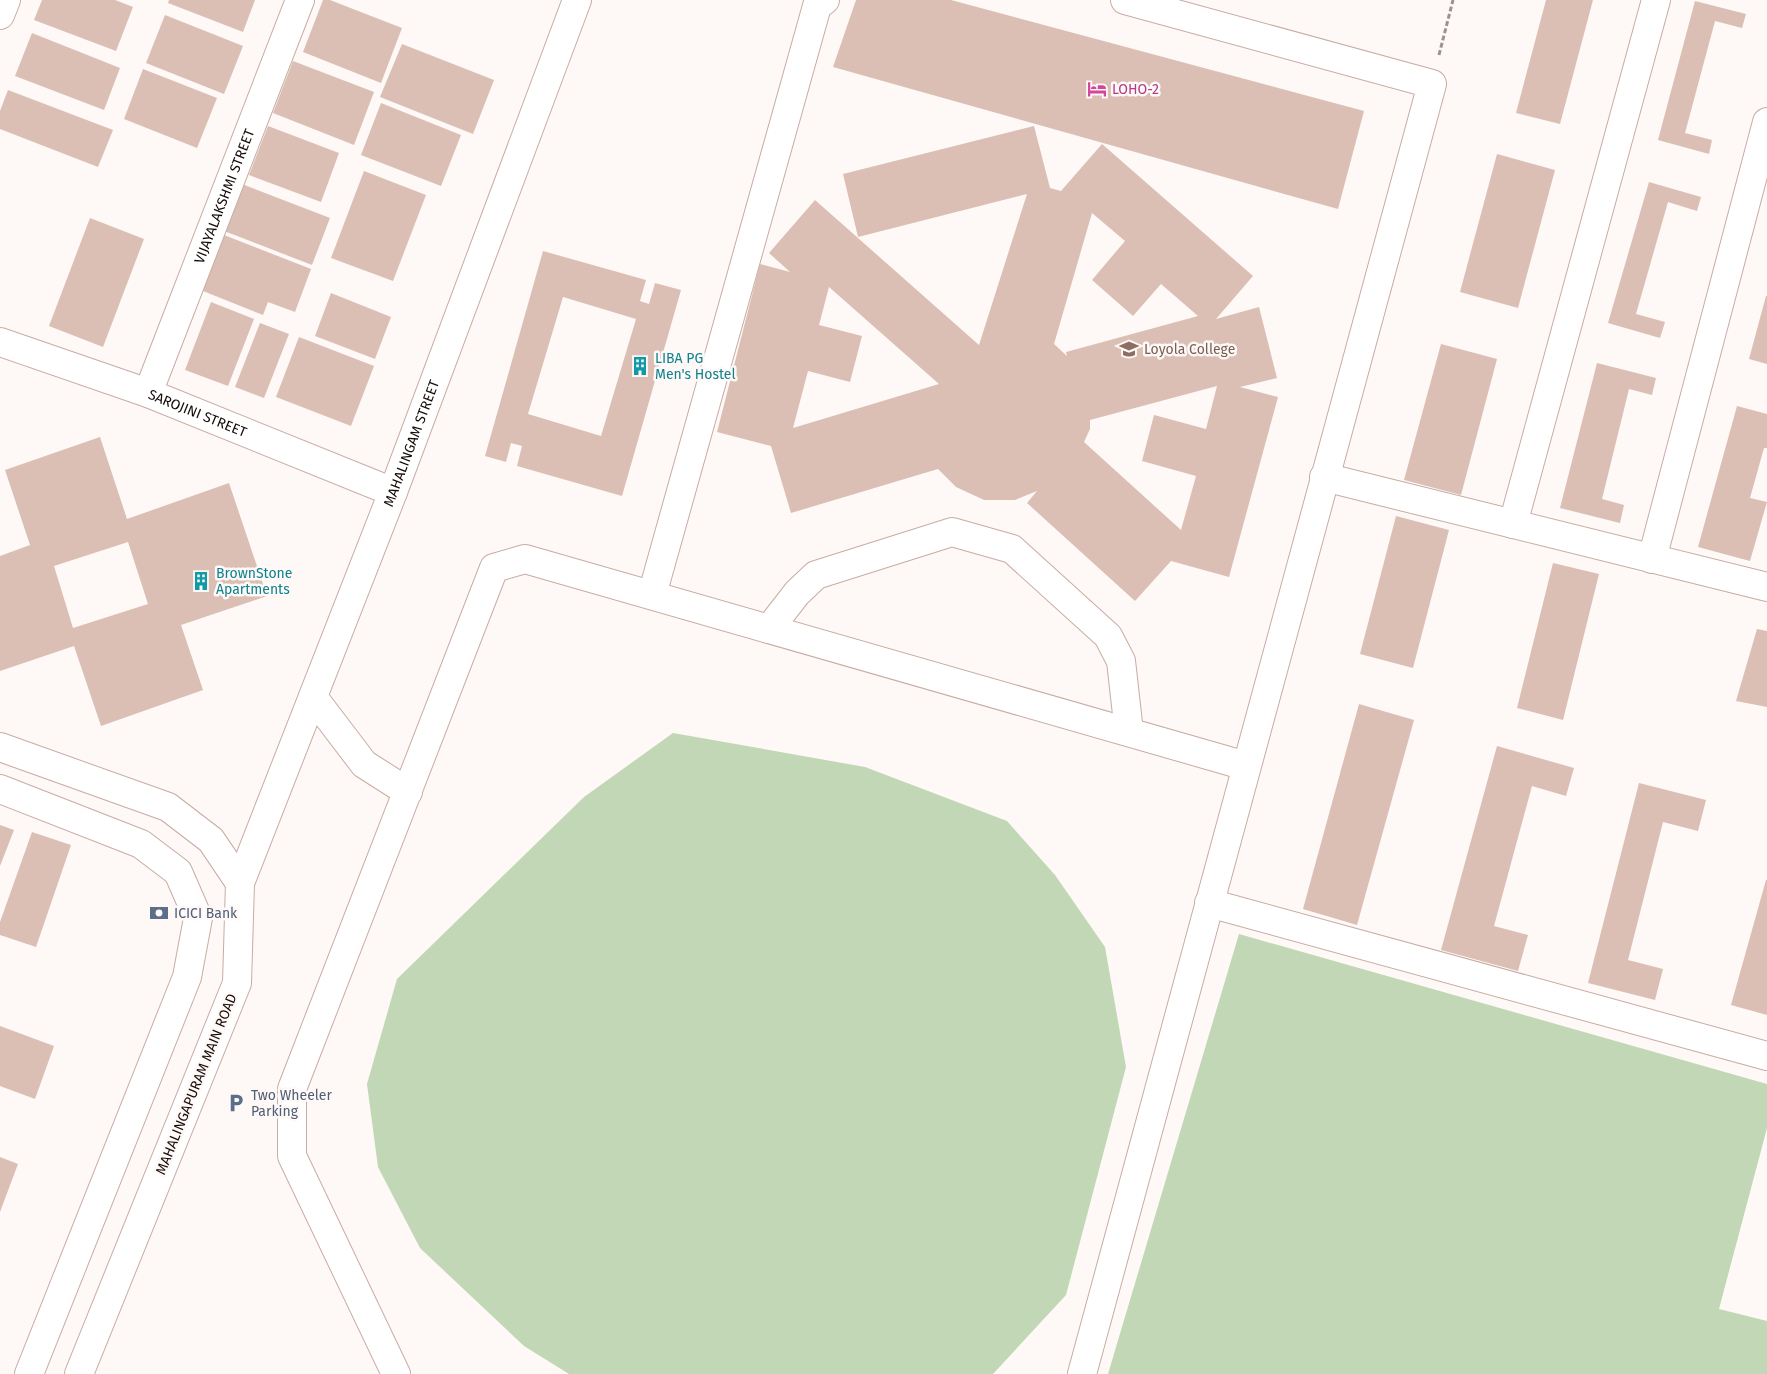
<svg xmlns="http://www.w3.org/2000/svg" width="1767" height="1374" viewBox="0 0 1767 1374" font-family="'Fira Sans',sans-serif">
<rect width="100%" height="100%" fill="#fef8f6"/>
<g fill="#c1d7b5">
<polygon points="673,733 865,767 1007,821 1055,875 1105,947 1126,1067 1066,1295 993,1374 569,1374 524,1346 420,1248 378,1167 367,1084 397,979 584,797"/>
<polygon points="1239,934 1767,1084 1767,1128 1719,1309 1767,1321 1767,1374 1108,1374"/>
</g>
<g fill="#dbbfb5" fill-rule="evenodd">
<polygon points="42,0 115,0 133,7 116,51 34,20"/>
<polygon points="169,0 255,0 243,32 168,3"/>
<polygon points="323,0 330,0 402,28 381,83 303,52"/>
<polygon points="856,0 951,0 1364,111 1338,209 833,67"/>
<polygon points="1546,0 1593,0 1560,124 1516,113"/>
<polygon points="1695,1 1746,14 1742,28 1715,21 1685,133 1712,140 1709,154 1658,140"/>
<polygon points="165,15 243,46 224,94 146,63"/>
<polygon points="32,33 120,68 104,110 15,76"/>
<polygon points="402,44 494,80 473,134 380,97"/>
<polygon points="293,61 374,92 354,145 273,113"/>
<polygon points="143,69 217,98 197,148 124,119"/>
<polygon points="8,90 113,130 98,167 0,129 0,111"/>
<polygon points="381,103 461,135 441,186 361,155"/>
<polygon points="268,126 339,153 321,202 249,175"/>
<path d="M1034 126 1050 188 1061 191 1102 144 1253 276 1216 319 1259 307 1277 378 1240 387 1278 397 1229 577 1171 561 1135 601 1027 503 1037 491 1015 500H984L956 487 938 469 791 513 771 446 717 432 760 264 790 272 769 253 815 200 979 345 1027 194 858 237 843 174ZM1092 213 1125 241 1092 280 1133 316 1161 284 1198 316 1066 352 1067 356 1054 344ZM829 287 939 384 793 428 808 371 850 382 862 336 819 325ZM1217 386 1206 429 1154 415 1142 461 1196 476 1181 530 1084 442 1090 429V420Z"/>
<polygon points="1497,154 1555,170 1518,308 1460,292"/>
<polygon points="364,171 426,195 393,281 331,258"/>
<polygon points="1649,182 1701,197 1697,211 1668,202 1636,314 1665,322 1660,338 1608,323"/>
<polygon points="242,184 330,218 312,265 224,231"/>
<polygon points="90,218 144,239 103,347 49,326"/>
<polygon points="224,235 311,269 295,312 268,302 263,315 203,291"/>
<path d="M543 251 646 280 640 301 649 304 655 283 681 290 622 496 517 466 522 446 511 443 506 462 485 456ZM563 297 636 319 601 436 528 414Z"/>
<polygon points="331,293 391,317 375,359 315,336"/>
<polygon points="1766,296 1767,296 1767,364 1749,359"/>
<polygon points="211,302 254,319 228,386 185,370"/>
<polygon points="260,323 289,334 264,398 235,387"/>
<polygon points="299,337 374,366 351,426 276,397"/>
<polygon points="1441,344 1497,359 1461,495 1404,480"/>
<polygon points="1597,363 1656,378 1652,395 1629,389 1602,499 1624,505 1620,523 1560,508"/>
<polygon points="1737,406 1767,414 1767,448 1764,448 1750,498 1767,502 1750,561 1698,547"/>
<path d="M100 437 127 519 229 483 267 596 181 625 203 690 101 726 74 646 0 671V556L30 545 5 470ZM128 542 148 604 73 628 54 566Z"/>
<polygon points="1396,516 1449,530 1413,668 1360,654"/>
<polygon points="1553,563 1599,574 1563,720 1517,708"/>
<polygon points="1757,629 1767,631 1767,707 1736,701"/>
<polygon points="1359,704 1414,720 1357,925 1303,909"/>
<polygon points="1497,746 1574,768 1566,796 1532,786 1494,926 1528,935 1518,971 1441,950"/>
<polygon points="1639,783 1706,800 1698,831 1663,822 1628,960 1663,969 1655,1000 1588,983"/>
<polygon points="0,825 14,830 0,866"/>
<polygon points="32,832 71,845 36,947 0,935 0,922"/>
<polygon points="1766,880 1767,880 1767,1015 1731,1005"/>
<polygon points="0,1026 54,1046 35,1099 0,1086"/>
<polygon points="0,1157 18,1164 0,1212"/>
</g>
<g fill="none" stroke-linecap="round" stroke-linejoin="round">
<g stroke="#c8aca3" stroke-width="30">
<g id="minor">
<polyline points="0,15 6,0"/>
<path id="s1" d="M0 342 148 393 393 492"/>
<path id="s2" d="M148 393 300 0"/>
<polyline points="1324,477 1767,587"/>
<polyline points="1513,524 1656,0"/>
<polyline points="1652,559 1767,122"/>
<polyline points="652,595 817,6 825,0"/>
<polyline points="769,629 797,593 816,575 952,532 1012,549 1108,636 1121,661 1129,732"/>
<polyline points="313,697 364,764 408,792"/>
<path id="s3" d="M240 883 393 492 577 0"/>
<polyline points="1209,903 1767,1056"/>
<polyline points="396,1374 292,1156 292,1089 494,568 525,559 1246,766"/>
<polyline points="1082,1374 1432,84 1125,0"/>
</g>
</g>
<g stroke="#c8aca3" stroke-width="30">
<g id="major">
<polyline points="0,747 168,807 211,840 240,883 237,983 79,1374"/>
<polyline points="0,789 141,844 178,872 198,918 187,977 29,1374"/>
</g>
</g>
<polyline stroke="#9b9391" stroke-width="3" stroke-dasharray="5 2.5" stroke-linecap="butt" points="1439,55 1453,0"/>
<use href="#minor" stroke="#fff" stroke-width="28"/>
<use href="#major" stroke="#fff" stroke-width="28"/>
</g>
<defs>
<g id="hotel-bare" transform="scale(1.5)"><path d="M-6-4.5h1.5V1H6V5H4.5V3h-9V5H-6ZM-4 0a1.8 1.8 0 1 1 3.6 0ZM.5 0V-2.5h3Q6-2.5 6 0Z" fill="#d1479c" stroke="#fef8f6" stroke-width="2.5" paint-order="stroke"/></g>
<g id="university-bare" transform="scale(1.5)"><path d="M0-5L7-2L0 1L-7-2ZM-4 1L0 2.5L4 1V4Q0 6-4 4Z" fill="#8d6e63" stroke="#fef8f6" stroke-width="2.5" paint-order="stroke"/></g>
<g id="building-bare" transform="scale(1.5)"><path d="M-4-6H4V6H1V3H-1V6H-4ZM-2.5-4.3h1.7v1.8h-1.7ZM.8-4.3h1.7v1.8H.8ZM-2.5-1h1.7V.8h-1.7ZM.8-1h1.7V.8H.8Z" fill="#0f9aa8" stroke="#fef8f6" stroke-width="2.5" paint-order="stroke"/></g>
<g id="bank-bare" transform="scale(1.5)"><path d="M-6-4H6V4H-6ZM0-2.3a2.3 2.3 0 1 0 0 4.6a2.3 2.3 0 1 0 0-4.6Z" fill="#5c6f8a" stroke="#fef8f6" stroke-width="2.5" paint-order="stroke"/></g>
<g id="parking-bare" transform="scale(1.5)"><path d="M-3.5-5.5H1a3.5 3.5 0 0 1 0 7H-1V5.5H-3.5ZM-1-3.4V-.6H.8a1.4 1.4 0 0 0 0-2.8Z" fill="#5c6f8a" stroke="#fef8f6" stroke-width="2.5" paint-order="stroke"/></g>
</defs>
<g fill-rule="evenodd">
<use href="#hotel-bare" x="1097" y="89"/>
<use href="#university-bare" x="1129" y="349"/>
<use href="#building-bare" x="640" y="366"/>
<use href="#building-bare" x="201" y="581"/>
<use href="#bank-bare" x="159" y="913"/>
<use href="#parking-bare" x="236" y="1103"/>
</g>
<g text-anchor="middle" stroke-width="5" stroke-linejoin="round" paint-order="stroke">
<g font-size="14" fill="#b23c85" stroke="#fef8f6" text-anchor="start">
<text x="1112" y="94">LOHO-2</text>
</g>
<g font-size="14" fill="#140b08" stroke="#fef8f6">
<text dy="5" stroke="none"><textPath href="#s2" startOffset="211">VIJAYALAKSHMI STREET</textPath></text>
<text dy="5" stroke="none"><textPath href="#s1" startOffset="210">SAROJINI STREET</textPath></text>
<text dy="5" stroke="none"><textPath href="#s3" startOffset="472">MAHALINGAM STREET</textPath></text>
<text transform="translate(196 1084) rotate(-68)" y="5">MAHALINGAPURAM MAIN ROAD</text>
</g>
<g font-size="14" fill="#785e54" stroke="#fef8f6" text-anchor="start">
<text x="1144" y="354">Loyola College</text>
</g>
<g font-size="14" fill="#0d838f" stroke="#fef8f6" text-anchor="start">
<text x="655" y="363">LIBA PG<tspan x="655" dy="16">Men's Hostel</tspan></text>
<text x="216" y="578">BrownStone<tspan x="216" dy="16">Apartments</tspan></text>
</g>
<g font-size="14" fill="#4e5e75" stroke="#fef8f6" text-anchor="start">
<text x="174" y="918">ICICI Bank</text>
<text x="251" y="1100">Two Wheeler<tspan x="251" dy="16">Parking</tspan></text>
</g>
</g>
</svg>
